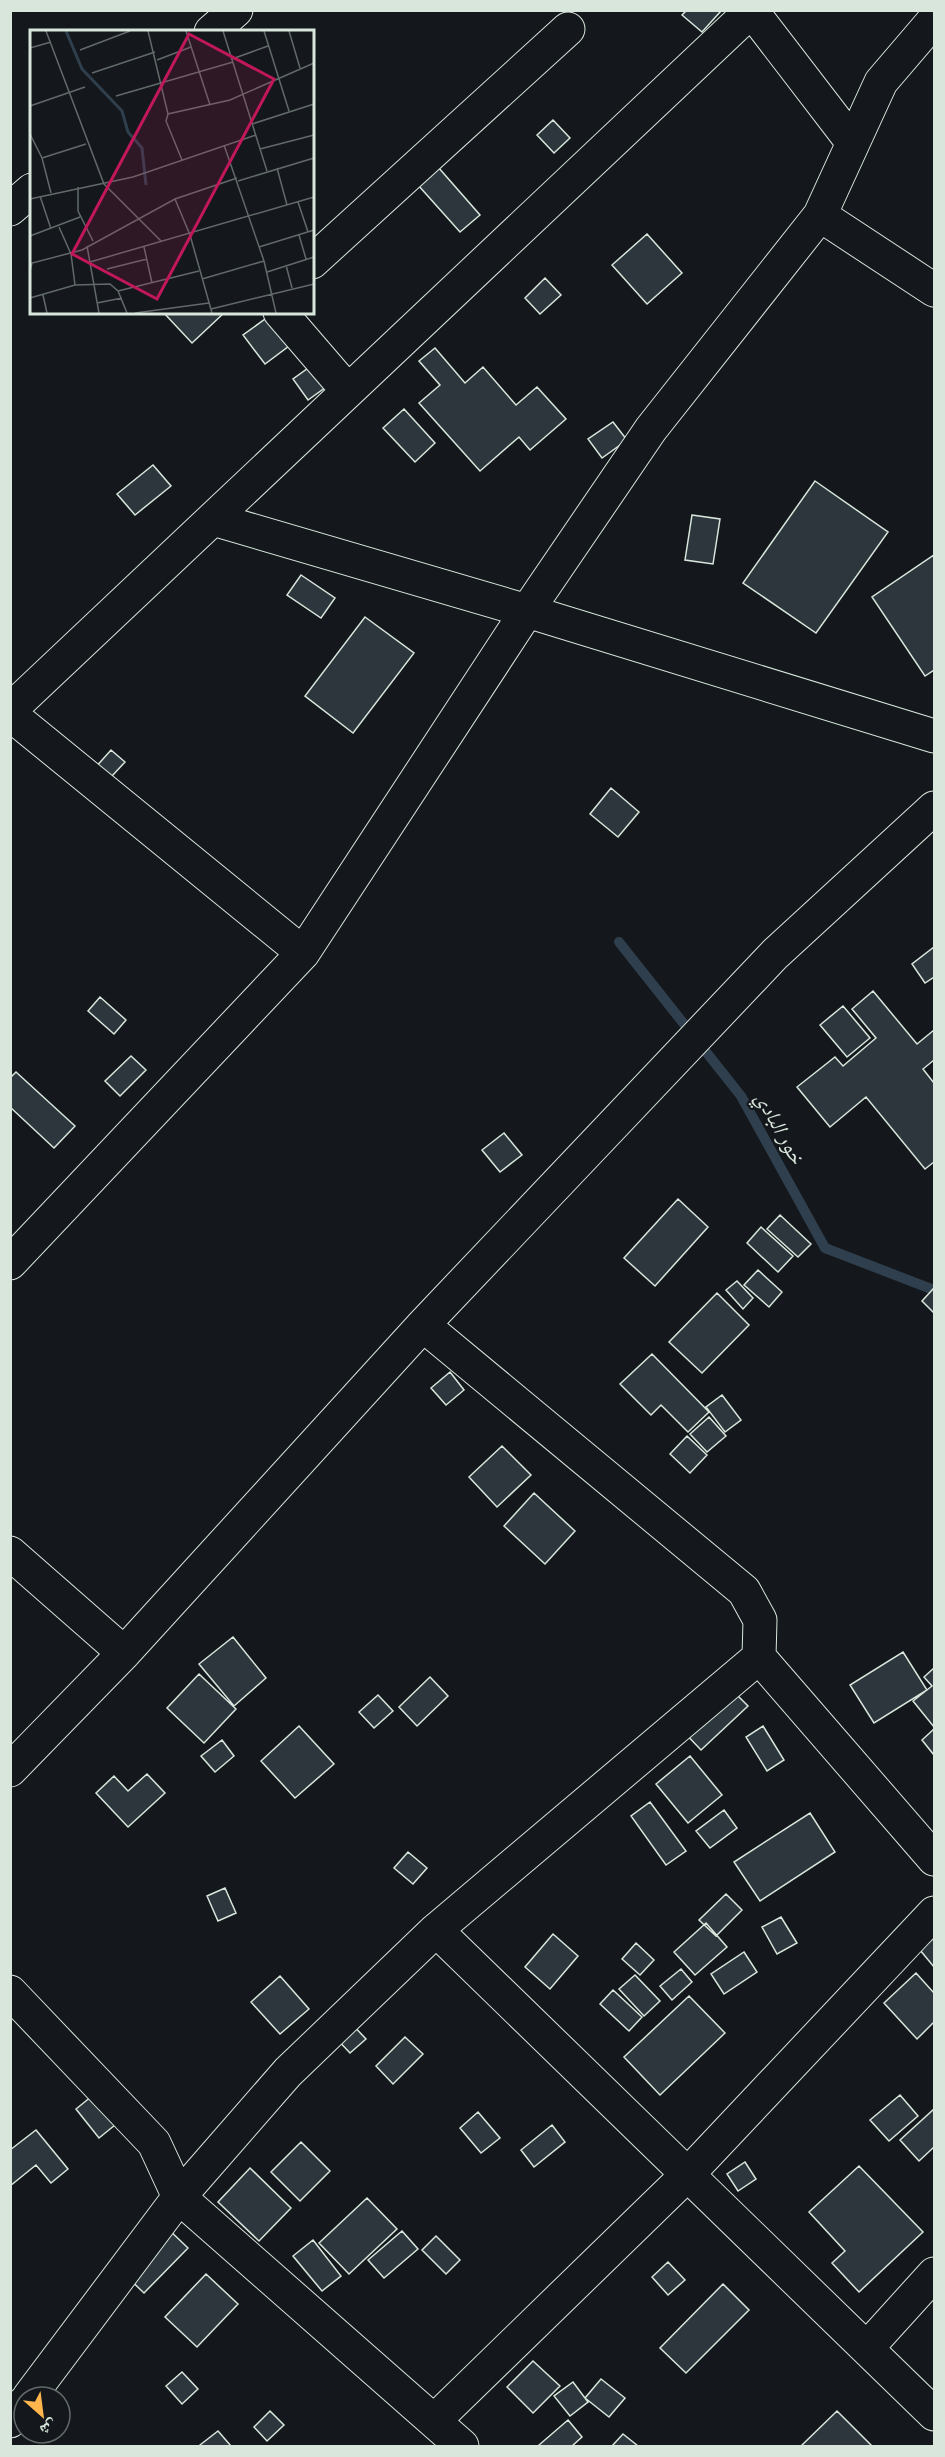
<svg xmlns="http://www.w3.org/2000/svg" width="945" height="2457" viewBox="0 0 945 2457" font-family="Karla,'Noto Naskh Arabic',sans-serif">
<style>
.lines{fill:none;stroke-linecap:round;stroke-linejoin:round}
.stream{stroke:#2f3f4d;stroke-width:10}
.building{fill:#2c363c;stroke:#d8e6dc;stroke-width:1.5}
.minor-casing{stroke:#d8e6dc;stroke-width:35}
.minor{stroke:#14181c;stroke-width:33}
.labels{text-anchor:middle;stroke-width:4.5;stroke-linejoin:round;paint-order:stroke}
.water-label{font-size:21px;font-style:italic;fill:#d8e6dc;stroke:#14181c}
.inset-river{fill:none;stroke:#2f3f4d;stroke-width:3}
.inset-road{fill:none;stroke:#626a69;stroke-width:1.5}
.view{fill:#c2185b;fill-opacity:0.15;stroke:#c2185b;stroke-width:3}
.inset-edge{fill:none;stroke:#d8e6dc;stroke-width:3}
</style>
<rect width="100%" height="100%" fill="#14181c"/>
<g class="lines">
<path class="stream" d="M 619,942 L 741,1096 L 825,1248 L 934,1290"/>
</g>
<path class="building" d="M 687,10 L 720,10 L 721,11 L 702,32 L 682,15 Z
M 553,120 L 570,138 L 554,153 L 537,135 Z
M 438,167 L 480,215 L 460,232 L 418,185 Z
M 647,234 L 682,273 L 647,304 L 612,265 Z
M 545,278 L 561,295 L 540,314 L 525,298 Z
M 163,312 L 225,312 L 192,343 Z
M 272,314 L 293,343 L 265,364 L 243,335 Z
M 435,348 L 465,383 L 483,367 L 516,405 L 537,387 L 566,419 L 530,450 L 519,437 L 480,471 L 419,403 L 440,385 L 419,361 Z
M 311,366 L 326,387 L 308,400 L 293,379 Z
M 404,409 L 435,443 L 415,462 L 383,428 Z
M 613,422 L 627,440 L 602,458 L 588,439 Z
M 153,465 L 171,486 L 135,515 L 117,494 Z
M 815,481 L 888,532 L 816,633 L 743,583 Z
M 692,515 L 720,519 L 713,564 L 685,560 Z
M 934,555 L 934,670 L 925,676 L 872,597 Z
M 301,575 L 335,598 L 321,618 L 287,595 Z
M 365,617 L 414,653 L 353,733 L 305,696 Z
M 111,750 L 125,762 L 99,790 L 86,778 Z
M 611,788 L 639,812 L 618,837 L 590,814 Z
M 934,947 L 934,977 L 925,983 L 912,964 Z
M 873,991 L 917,1044 L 934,1030 L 934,1060 L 923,1069 L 934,1083 L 934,1162 L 925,1169 L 866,1097 L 830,1127 L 797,1087 L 835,1057 L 843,1066 L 876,1038 L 852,1009 Z
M 100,997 L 126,1020 L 114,1034 L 88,1011 Z
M 843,1006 L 870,1038 L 847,1057 L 820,1025 Z
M 131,1056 L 146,1070 L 120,1096 L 105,1081 Z
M 16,1072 L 75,1126 L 54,1148 L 10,1107 L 10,1078 Z
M 504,1133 L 522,1155 L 500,1172 L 482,1150 Z
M 678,1199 L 708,1227 L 655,1286 L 624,1258 Z
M 780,1215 L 811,1244 L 798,1257 L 767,1229 Z
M 761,1227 L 793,1256 L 778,1272 L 747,1243 Z
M 758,1270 L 782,1292 L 769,1307 L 744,1285 Z
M 737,1281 L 753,1298 L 743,1309 L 726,1290 Z
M 934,1288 L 934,1313 L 922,1301 Z
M 717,1293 L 749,1325 L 702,1373 L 669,1342 Z
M 652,1354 L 709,1412 L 688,1432 L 661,1405 L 651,1415 L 620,1384 Z
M 450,1372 L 464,1390 L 446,1405 L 431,1388 Z
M 722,1395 L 741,1420 L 725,1432 L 706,1407 Z
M 709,1417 L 726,1436 L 707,1452 L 690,1434 Z
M 687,1436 L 707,1455 L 690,1473 L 670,1454 Z
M 502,1446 L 531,1475 L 497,1507 L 469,1477 Z
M 534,1493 L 575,1531 L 545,1564 L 504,1526 Z
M 233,1637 L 266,1678 L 234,1706 L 199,1664 Z
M 903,1652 L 927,1690 L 874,1723 L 850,1685 Z
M 934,1668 L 934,1727 L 913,1701 L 932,1686 L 924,1677 Z
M 199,1674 L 236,1709 L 204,1743 L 167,1708 Z
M 430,1677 L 448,1696 L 417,1726 L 399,1707 Z
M 729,1687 L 748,1706 L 701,1750 L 682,1730 Z
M 378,1695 L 393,1711 L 374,1728 L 359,1712 Z
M 299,1726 L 334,1764 L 295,1798 L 261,1761 Z
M 763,1726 L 784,1760 L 767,1771 L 746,1737 Z
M 934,1729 L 934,1755 L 922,1740 Z
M 222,1740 L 234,1756 L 215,1772 L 201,1756 Z
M 690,1756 L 722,1795 L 688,1823 L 656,1784 Z
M 147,1774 L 165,1793 L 128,1827 L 96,1793 L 114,1776 L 128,1791 Z
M 650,1802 L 686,1851 L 666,1865 L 631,1816 Z
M 724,1810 L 737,1828 L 710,1848 L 696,1831 Z
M 810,1813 L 835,1852 L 760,1901 L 734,1862 Z
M 408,1852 L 427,1868 L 413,1884 L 394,1868 Z
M 225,1888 L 236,1913 L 218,1921 L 207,1896 Z
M 726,1894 L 742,1910 L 716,1936 L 699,1920 Z
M 781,1917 L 797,1943 L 777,1954 L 762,1927 Z
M 706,1923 L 727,1947 L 695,1975 L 674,1952 Z
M 553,1934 L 578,1956 L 550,1989 L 525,1967 Z
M 934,1938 L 934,1967 L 920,1950 Z
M 636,1943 L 654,1960 L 640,1975 L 622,1959 Z
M 744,1952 L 757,1972 L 724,1994 L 711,1974 Z
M 681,1969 L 692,1982 L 672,2000 L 660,1986 Z
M 916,1973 L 934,1993 L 934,2022 L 917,2039 L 884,2003 Z
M 635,1975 L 660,2001 L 644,2016 L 619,1989 Z
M 280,1976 L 309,2009 L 280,2034 L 251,2002 Z
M 613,1990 L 642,2017 L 629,2031 L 600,2004 Z
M 689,1996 L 725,2033 L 660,2095 L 624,2057 Z
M 349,2021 L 366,2039 L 350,2053 L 333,2035 Z
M 405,2037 L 423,2054 L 393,2084 L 376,2066 Z
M 900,2095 L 918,2116 L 889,2141 L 870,2120 Z
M 92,2096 L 115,2125 L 99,2138 L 76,2109 Z
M 934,2109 L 934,2147 L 919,2161 L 900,2140 Z
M 478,2112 L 500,2138 L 481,2153 L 460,2128 Z
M 552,2125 L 565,2142 L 534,2167 L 521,2150 Z
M 36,2130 L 68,2169 L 51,2183 L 36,2165 L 10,2186 L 10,2150 Z
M 301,2142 L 330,2171 L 300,2201 L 271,2172 Z
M 745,2162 L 756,2179 L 738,2191 L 727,2174 Z
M 859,2166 L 923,2232 L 859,2292 L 832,2263 L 845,2251 L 809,2212 Z
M 250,2168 L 291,2208 L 259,2241 L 218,2202 Z
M 367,2198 L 397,2229 L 349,2274 L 319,2243 Z
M 166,2227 L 188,2248 L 144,2293 L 122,2272 Z
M 402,2231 L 418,2249 L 384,2278 L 368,2260 Z
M 436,2236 L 460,2260 L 446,2274 L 422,2250 Z
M 313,2240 L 341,2276 L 322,2291 L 293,2256 Z
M 668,2262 L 685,2280 L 668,2295 L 652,2277 Z
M 206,2274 L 238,2304 L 197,2347 L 165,2317 Z
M 723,2284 L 749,2310 L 686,2373 L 660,2348 Z
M 533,2361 L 560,2386 L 533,2413 L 507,2387 Z
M 182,2372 L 198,2389 L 182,2404 L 166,2386 Z
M 601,2379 L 625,2398 L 609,2417 L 585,2398 Z
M 573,2382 L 588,2402 L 570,2416 L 554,2396 Z
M 270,2411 L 284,2425 L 267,2441 L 254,2427 Z
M 837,2411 L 872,2446 L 801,2446 Z
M 568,2420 L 582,2437 L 572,2446 L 541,2446 L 539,2445 Z
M 218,2431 L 231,2446 L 201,2446 L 200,2445 Z
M 623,2434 L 638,2446 L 612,2446 Z"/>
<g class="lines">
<g class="minor-casing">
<path id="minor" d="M 751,10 L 853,143
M 211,32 L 236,10
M 10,209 L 32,190
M 820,215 L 934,290
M 312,262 L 568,29
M 280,312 L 348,391
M 213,519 L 527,611 L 934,736
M 10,710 L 751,11
M 10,714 L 303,953
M 10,1263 L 303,953 L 527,611 L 651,429 L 820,215 L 881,82 L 934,20
M 10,1553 L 124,1653
M 759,1657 L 934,1859
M 10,1770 L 124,1653 L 423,1325 L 775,954 L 934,808
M 436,1930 L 934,2414
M 10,1992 L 154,2143 L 179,2197 L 462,2446
M 867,2348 L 934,2274
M 29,2397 L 179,2197 L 288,2072 L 436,1930 L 759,1657 L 760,1620 L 744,1591 L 423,1325
M 10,2421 L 24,2403
M 434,2421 L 688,2174 L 934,1913"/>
</g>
<use href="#minor" class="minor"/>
</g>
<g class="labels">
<g class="water-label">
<text transform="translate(780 1128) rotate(61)" y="7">خور البادي</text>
</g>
</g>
<g transform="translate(30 30)">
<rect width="284" height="284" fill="#14181c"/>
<path class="inset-river" d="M 36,1 L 52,39 L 92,81 L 98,102 L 112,118 L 116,155"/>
<path class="inset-road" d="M 16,1 L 74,154 L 132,212M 118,1 L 138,84M 156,1 L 180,75M 193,1 L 237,141M 234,1 L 259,81M 259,1 L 270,38M 0,18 L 21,12M 50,20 L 100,1M 202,29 L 238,16M 127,30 L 161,17M 62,43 L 125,22M 86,66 L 203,32M 0,76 L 55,57M 222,94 L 284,74M 0,104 L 12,128 L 21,163M 194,115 L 234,231 L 246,283M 230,119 L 284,105M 12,128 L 56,114M 152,130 L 136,91 L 138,84 L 200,70 L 284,33M 247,138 L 257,175M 208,151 L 284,128M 48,157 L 48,181 L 63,211M 10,166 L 21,199M 0,169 L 103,147 L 226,105M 145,169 L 160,205 L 182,283M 268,172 L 278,202M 29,197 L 41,224 L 45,255M 269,205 L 276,229M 0,206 L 50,187M 57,216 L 69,283M 114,217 L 122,253M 229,217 L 284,200M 60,232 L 284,167M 256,235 L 262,258M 77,239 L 117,229M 0,241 L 2,233 L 52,220 L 145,169 L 207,148M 237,242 L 284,227M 172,249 L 234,231M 88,261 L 169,241M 13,265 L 17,283M 0,268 L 45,255 L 80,254 L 88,261 L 97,283M 67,273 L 92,268M 181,279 L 284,254M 105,283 L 179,273"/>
<path class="view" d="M 159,4 L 244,49 L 127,269 L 42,224 Z"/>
<rect width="284" height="284" class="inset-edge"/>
</g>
<rect width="945" height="2457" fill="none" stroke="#d8e6dc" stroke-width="24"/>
<g transform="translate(42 2415) rotate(152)"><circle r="28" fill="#14181c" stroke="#626a69" stroke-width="1.5"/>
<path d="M0-4.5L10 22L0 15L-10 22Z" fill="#ffb74d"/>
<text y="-9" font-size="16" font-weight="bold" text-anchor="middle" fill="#d8e6dc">ش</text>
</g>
</svg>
